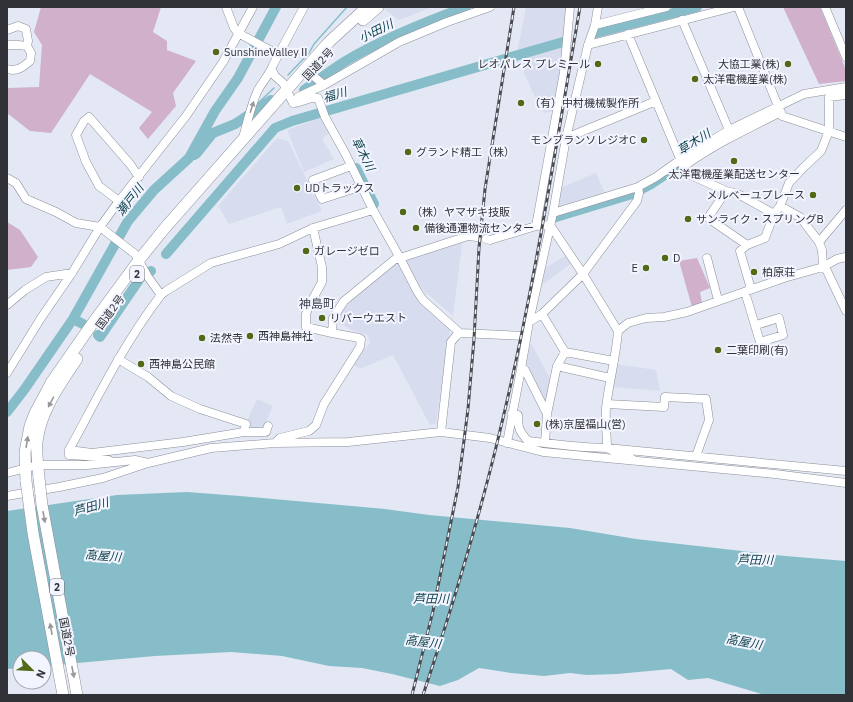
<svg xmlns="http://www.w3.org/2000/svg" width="853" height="702" viewBox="0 0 853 702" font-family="'IBM Plex Sans','Noto Sans JP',sans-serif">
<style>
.built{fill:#d7ddef}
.green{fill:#d0b0cb}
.water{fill:#86bdc9}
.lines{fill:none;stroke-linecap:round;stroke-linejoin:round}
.stream{stroke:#86bdc9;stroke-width:1.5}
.river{stroke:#86bdc9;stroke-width:10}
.minor-casing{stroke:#8b8f99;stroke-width:9}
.highway-casing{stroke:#8b8f99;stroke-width:12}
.minor{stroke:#fff;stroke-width:8}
.highway{stroke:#fff;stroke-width:11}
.rail-casing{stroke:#4a4c52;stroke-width:3}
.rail{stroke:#f2f5ff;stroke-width:1.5;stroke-dasharray:4.5;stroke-linecap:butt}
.highway-bridge-casing{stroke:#8b8f99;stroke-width:12;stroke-linecap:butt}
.highway-bridge{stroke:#fff;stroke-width:11}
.oneway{fill:#98989b}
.poi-dot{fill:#536917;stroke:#f2f5ff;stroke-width:1.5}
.labels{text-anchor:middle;stroke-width:4;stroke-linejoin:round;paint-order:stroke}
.shield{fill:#f2f5ff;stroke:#6b6c73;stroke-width:1}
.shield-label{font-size:10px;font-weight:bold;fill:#313237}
.poi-label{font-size:11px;fill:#313237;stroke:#f2f5ff;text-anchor:start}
.street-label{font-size:11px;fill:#313237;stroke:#f2f5ff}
.water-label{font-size:12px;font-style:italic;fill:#10424b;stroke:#f2f5ff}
.neighbourhood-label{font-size:12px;fill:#41444e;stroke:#f2f5ff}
</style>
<rect width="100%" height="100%" fill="#e4e8f4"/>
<path class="built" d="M 387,7 L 432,7 L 399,20 L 384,9 Z
M 526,7 L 566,7 L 562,60 L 555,111 L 544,113 L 532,91 L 520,63 L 515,63 Z
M 323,117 L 331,131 L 322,139 L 334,159 L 304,172 L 287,130 Z
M 277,138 L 288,141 L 322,211 L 287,224 L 281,207 L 229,224 L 218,206 Z
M 596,173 L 606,195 L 560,210 L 556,207 L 560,188 Z
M 463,236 L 453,316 L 424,291 L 417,283 L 404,256 Z
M 567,255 L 572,263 L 542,285 L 545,268 Z
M 397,261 L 411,288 L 451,325 L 436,423 L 430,425 L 393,355 L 360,369 L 352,364 L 370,343 L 368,335 L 354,331 L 337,322 L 337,318 L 340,311 Z
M 531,343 L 553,384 L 547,409 L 525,367 Z
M 617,364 L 656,370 L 660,391 L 613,387 Z
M 257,399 L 273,406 L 263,429 L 252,430 L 248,428 L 246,423 Z"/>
<path class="green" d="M 41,7 L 161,7 L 153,32 L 167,41 L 167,50 L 196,61 L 173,93 L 176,106 L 148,139 L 139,128 L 152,112 L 90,74 L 51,133 L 30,131 L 7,113 L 7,88 L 39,87 L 42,45 L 34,32 Z
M 783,7 L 820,7 L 846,70 L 846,81 L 819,84 Z
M 7,222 L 20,230 L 38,257 L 31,267 L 7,270 Z
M 697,258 L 710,288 L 700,292 L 702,303 L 692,307 L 679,261 Z"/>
<path class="water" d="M 187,492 L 240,496 L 385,509 L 429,515 L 570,528 L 636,539 L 785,556 L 846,561 L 846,695 L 765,695 L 708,678 L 688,680 L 671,669 L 617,674 L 587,675 L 570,673 L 544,676 L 511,673 L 479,668 L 458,680 L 440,686 L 392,674 L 362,668 L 329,666 L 282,656 L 231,652 L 155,656 L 44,666 L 44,658 L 20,658 L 20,668 L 7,669 L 7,511 L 117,495 Z"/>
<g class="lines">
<path class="stream" d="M 288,75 L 309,53 L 314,44 L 347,7
M 255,106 L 274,88
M 239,122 L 245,115"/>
<path class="river" d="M 596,33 L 697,7
M 304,90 C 317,81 330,71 344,62 C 382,39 425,22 466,7
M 194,155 L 197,153 L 213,133 L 235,124 L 271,100
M 356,168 L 374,204
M 556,217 L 632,194 L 651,184 L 690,158
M 166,254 L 275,128 L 292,121 L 563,42
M 73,319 L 83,324
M 98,335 L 100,337 L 141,277 L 151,271
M 7,412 L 24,390 L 73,319 L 128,221 L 154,190 L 189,158 L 215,111 L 238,78 L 276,7"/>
<g class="minor-casing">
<path id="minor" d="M 226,7 L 234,28 L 238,33 L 279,55
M 570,7 L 564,72 L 536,226 L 550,225 L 583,274 L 618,331
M 738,7 L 782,116 L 846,137
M 825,7 L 846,57
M 682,20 L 729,130
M 595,25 L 666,7
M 7,30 L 18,26 L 26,29 L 28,41 L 27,46
M 628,34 L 686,173 L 726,191 L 738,194 L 774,214
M 7,45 L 18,45 L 27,46 L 31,53 L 30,61 C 23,67 17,72 7,69
M 588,45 L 734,7
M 305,69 L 324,85 L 399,42 L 447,22 L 490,7
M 272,70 L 275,76 L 283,83 L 293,103
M 293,103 C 302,103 310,96 318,98 L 325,117 L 345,153 L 373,210 L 400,258 L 468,236 L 477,237
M 294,103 L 298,97 L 324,85
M 243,138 C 247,122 251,106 257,92 C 262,82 270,74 273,65 L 304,7
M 566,138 L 656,101
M 351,166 L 313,180 L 322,199 L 362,186
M 683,167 C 713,145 747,129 781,112
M 7,178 L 16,183 L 26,199 L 56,212 L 76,223 L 100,227 L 135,254 L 148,277 L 161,295 C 124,343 98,397 69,450 L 92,453 L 183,442 L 244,432 L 266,432 L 268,426
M 726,191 L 708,218 L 747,245
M 119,201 L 99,186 L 86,162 L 76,135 L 84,121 L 89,117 L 130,164 L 139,177
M 780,206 L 800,217 L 819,242 L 822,250 L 823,267 L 827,271 L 846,311
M 553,213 L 638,187 L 656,177 L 680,160 L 729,130 L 804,94 L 846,87
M 313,228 L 322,267 L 322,282 L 310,304 L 306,314 L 306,327 L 332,333
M 486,239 L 490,240 L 536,226
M 819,242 L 846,210
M 400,258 L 417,291 L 423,300 L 460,333
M 707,258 L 718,300
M 751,289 L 740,251 L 747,245 L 765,238 L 774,214 L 780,206 L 789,183 L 803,168 L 821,151 L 829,131 L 829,97 L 846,95
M 745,292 L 760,342 L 783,335 L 779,318 L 756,325
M 161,295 L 166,291 L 211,263 L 279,244 L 313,228 L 373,210
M 7,305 L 25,290 L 46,277 L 72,273
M 542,314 L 565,352 L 614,361
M 529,322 L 542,314 L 583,274 L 637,201 L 639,193 L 638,187
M 118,359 L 148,377 L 171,396 L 200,409 L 246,424 L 244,432
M 557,366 L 610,378
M 521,369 L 525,370 L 547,414
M 7,373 L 41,318 L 72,273 L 100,227 L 119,201 L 186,116 L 223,62 L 253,7
M 607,404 L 664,407 L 665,397 L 706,399 L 709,420 L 696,456
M 512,413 L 518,415 C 518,428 519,431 528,441 C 554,444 580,448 607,448 L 846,471
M 441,432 L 451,342 L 456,336 L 460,333 L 526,336
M 275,443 L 280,438 L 309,431 L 316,425 L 324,404 L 360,347 L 361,339 L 359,338 L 332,333 L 333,318 L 344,301 L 399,256
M 507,443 L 521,369 L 529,322 L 553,213 L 566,138 L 588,45 L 595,25 L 598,7
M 545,443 L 547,414 L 557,366 L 565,352
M 69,450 L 69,455 L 101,457 L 113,462
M 632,459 L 607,448 C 607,435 605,421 606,408 C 609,382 616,357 618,331 L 628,323 L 646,318 L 664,317 L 687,312 L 784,278 L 823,267 L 837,259 L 846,257
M 7,473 L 38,465 L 87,465 L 135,460 L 148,463
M 7,496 L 59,487 L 103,478 L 148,463 L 211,448 L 275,443 L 348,442 L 441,432 L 490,438 L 543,452 L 775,474 L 846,483"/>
</g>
<g class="highway-casing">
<path id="highway" d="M 363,20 L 378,7
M 39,478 C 38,466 36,454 37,442 C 40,412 60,384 77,359
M 26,481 L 25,452 L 30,426 L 35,413 L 51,383 L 92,324 L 139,260 L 164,229 L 305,69 L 329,42 L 367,7"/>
</g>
<use href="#minor" class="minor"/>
<use href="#highway" class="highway"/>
<g class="rail-casing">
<path id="rail" d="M 412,695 L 433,611 L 458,487 L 468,409 L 474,339 L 479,248 L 485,189 L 514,7
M 423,695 C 451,611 477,526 498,439 C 533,297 555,151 580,7"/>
</g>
<use href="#rail" class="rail"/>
<g class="highway-bridge-casing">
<path id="highway-bridge" d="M 39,478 L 42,505 L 77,695
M 26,481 L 33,533 L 63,695"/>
</g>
<use href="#highway-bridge" class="highway-bridge"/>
</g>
<defs><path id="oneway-solid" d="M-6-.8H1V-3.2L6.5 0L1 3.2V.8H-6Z"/></defs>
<g class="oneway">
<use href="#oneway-solid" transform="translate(252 107) rotate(-72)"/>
<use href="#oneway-solid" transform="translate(51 402) rotate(118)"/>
<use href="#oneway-solid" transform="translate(27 442) rotate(-81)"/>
<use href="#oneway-solid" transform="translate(44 517) rotate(80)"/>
<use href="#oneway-solid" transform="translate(51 629) rotate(-101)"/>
<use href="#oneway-solid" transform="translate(73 672) rotate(79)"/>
</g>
<g class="poi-dot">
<circle cx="216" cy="52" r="4"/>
<circle cx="598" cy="64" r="4"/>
<circle cx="788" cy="64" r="4"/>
<circle cx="695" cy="79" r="4"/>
<circle cx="521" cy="103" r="4"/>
<circle cx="644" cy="140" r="4"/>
<circle cx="408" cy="152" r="4"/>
<circle cx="734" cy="161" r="4"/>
<circle cx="297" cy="188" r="4"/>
<circle cx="813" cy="195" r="4"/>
<circle cx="403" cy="212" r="4"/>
<circle cx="688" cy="219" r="4"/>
<circle cx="416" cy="228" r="4"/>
<circle cx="306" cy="251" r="4"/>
<circle cx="665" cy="258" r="4"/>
<circle cx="646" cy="268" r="4"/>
<circle cx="754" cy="272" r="4"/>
<circle cx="322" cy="318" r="4"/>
<circle cx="250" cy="336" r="4"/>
<circle cx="202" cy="338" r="4"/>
<circle cx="718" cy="350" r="4"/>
<circle cx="141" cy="364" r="4"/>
<circle cx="537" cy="424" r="4"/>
</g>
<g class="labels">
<g class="shield">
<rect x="130" y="266" width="14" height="16" rx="3"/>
<rect x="50" y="579" width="14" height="16" rx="3"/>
</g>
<g class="shield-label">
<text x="137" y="278">2</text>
<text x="57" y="591">2</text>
</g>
<g class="poi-label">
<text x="224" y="56">SunshineValleyⅡ</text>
<text x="590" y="68" text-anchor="end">レオパレス プレミール</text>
<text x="780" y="68" text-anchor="end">大協工業(株)</text>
<text x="703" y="83">太洋電機産業(株)</text>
<text x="529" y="107">（有）中村機械製作所</text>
<text x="636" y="144" text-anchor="end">モンブランソレジオC</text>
<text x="416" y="156">グランド精工（株）</text>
<text x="734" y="178" text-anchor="middle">太洋電機産業配送センター</text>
<text x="305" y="192">UDトラックス</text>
<text x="805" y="199" text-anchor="end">メルベーユプレース</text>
<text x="411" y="216">（株）ヤマザキ技販</text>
<text x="696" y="223">サンライク・スプリングB</text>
<text x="424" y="232">備後通運物流センター</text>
<text x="314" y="255">ガレージゼロ</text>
<text x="673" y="262">D</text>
<text x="638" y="272" text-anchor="end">E</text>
<text x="762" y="276">柏原荘</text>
<text x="330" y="322">リバーウエスト</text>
<text x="258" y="340">西神島神社</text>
<text x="210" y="342">法然寺</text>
<text x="726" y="354">二葉印刷(有)</text>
<text x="149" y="368">西神島公民館</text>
<text x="545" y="428">(株)京屋福山(営)</text>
</g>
<g class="street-label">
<text transform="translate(318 64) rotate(-47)" y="4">国道2号</text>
<text transform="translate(110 312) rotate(-54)" y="4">国道2号</text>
<text transform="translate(67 637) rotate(79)" y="4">国道2号</text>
</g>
<g class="water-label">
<text transform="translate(376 31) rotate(-26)" y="4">小田川</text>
<text transform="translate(335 95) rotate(-16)" y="4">福川</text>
<text transform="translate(694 142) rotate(-32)" y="4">草木川</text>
<text transform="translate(363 154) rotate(63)" y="4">草木川</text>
<text transform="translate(130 200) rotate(-52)" y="4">瀬戸川</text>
<text transform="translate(91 507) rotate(-16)" y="4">芦田川</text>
<text transform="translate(103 556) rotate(5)" y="4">高屋川</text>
<text transform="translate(755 560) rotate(1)" y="4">芦田川</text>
<text x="431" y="603">芦田川</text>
<text transform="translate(423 642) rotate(7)" y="4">高屋川</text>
<text transform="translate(744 642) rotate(11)" y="4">高屋川</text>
</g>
<g class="neighbourhood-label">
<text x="317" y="308">神島町</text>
</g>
</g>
<rect width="853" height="702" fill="none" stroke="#313237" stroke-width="16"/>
<g transform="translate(32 670) rotate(114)"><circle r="19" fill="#f2f5ff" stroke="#a5a7af"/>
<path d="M0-3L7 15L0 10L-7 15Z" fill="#536917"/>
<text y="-6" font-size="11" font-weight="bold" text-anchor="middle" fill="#313237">N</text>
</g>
</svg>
